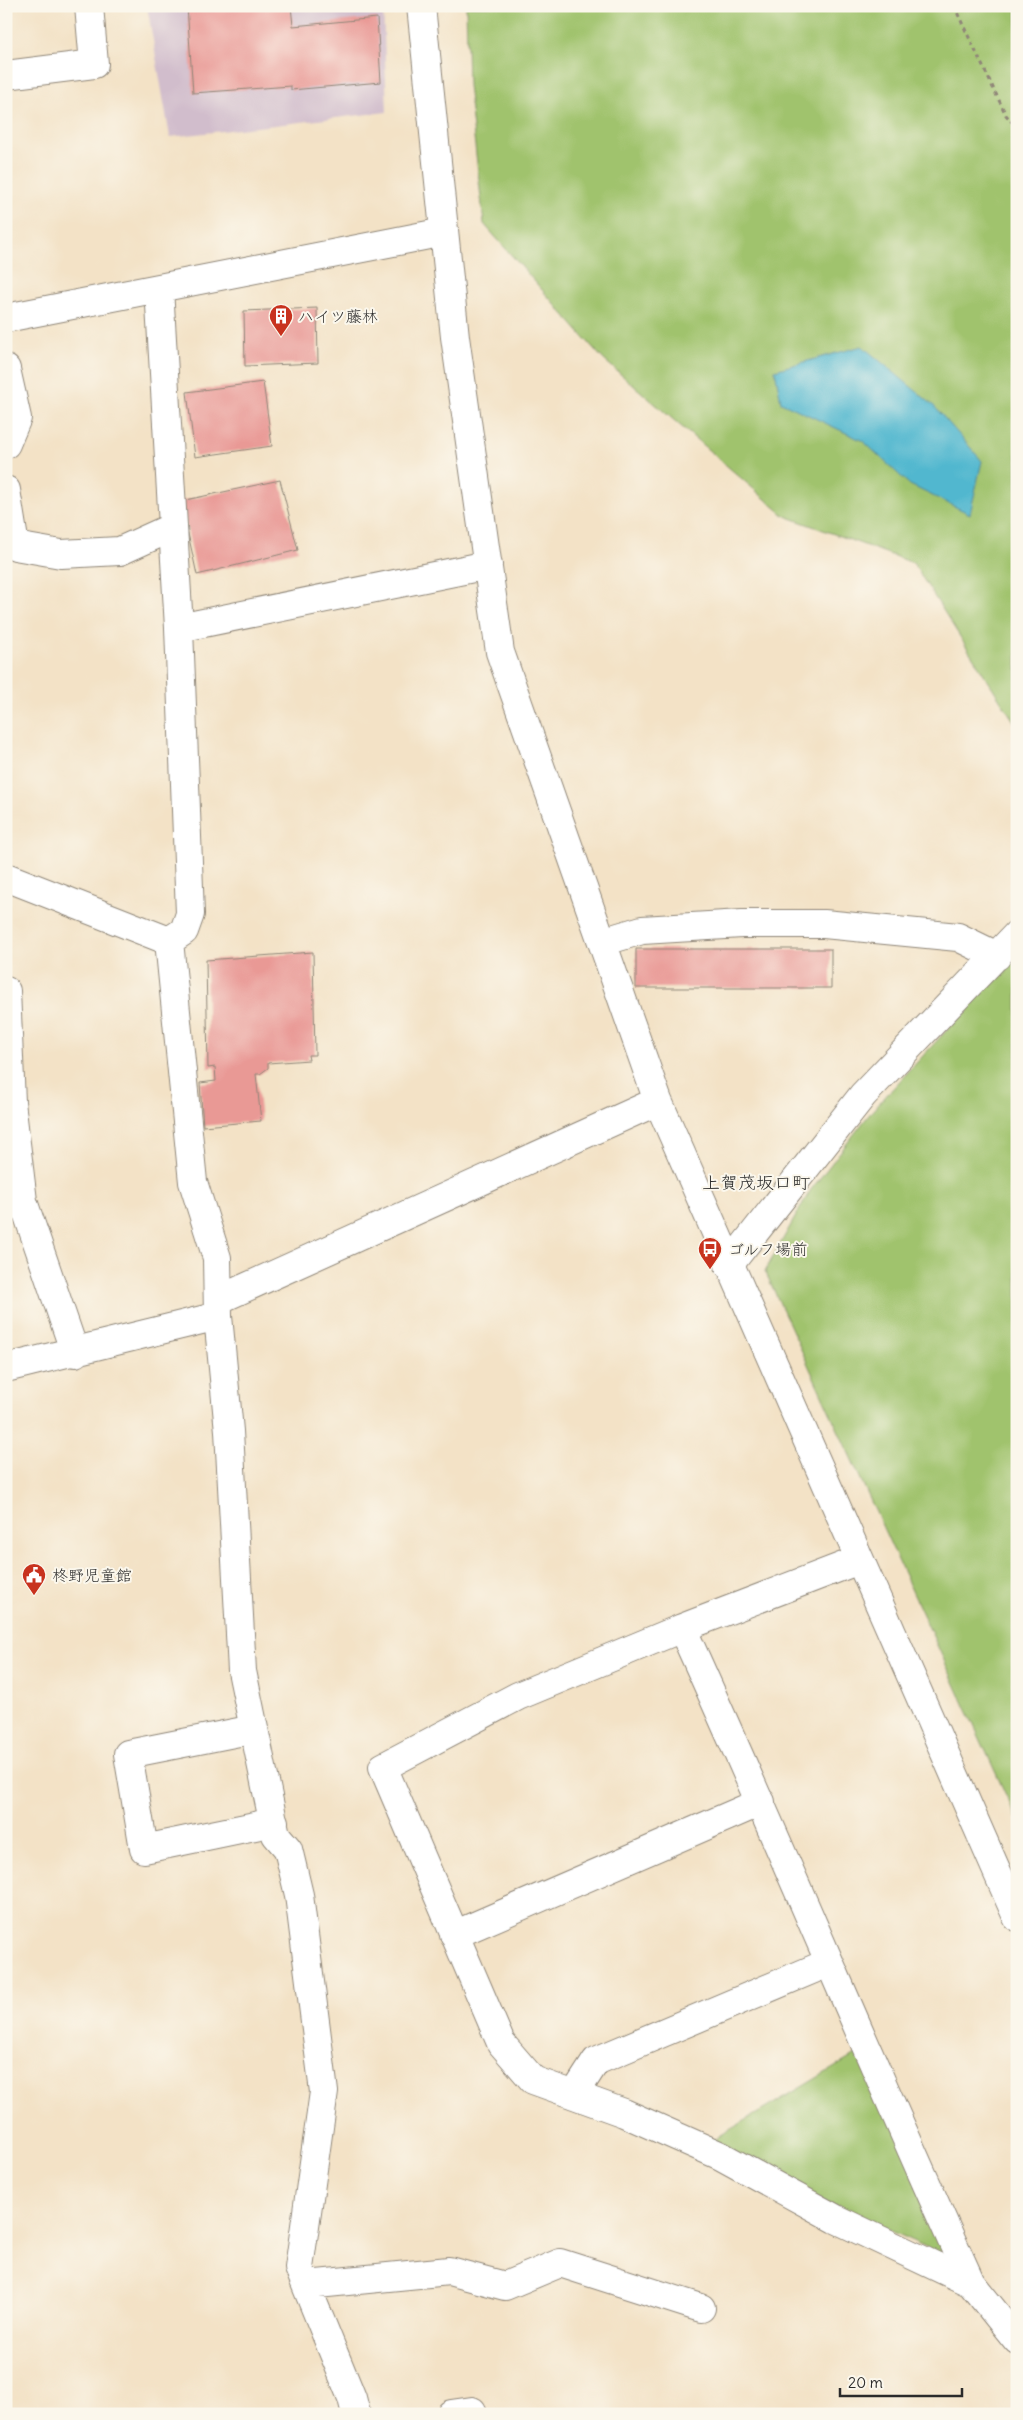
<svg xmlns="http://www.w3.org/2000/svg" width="1023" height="2420" viewBox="0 0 1023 2420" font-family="Delius,'Klee One',sans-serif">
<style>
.industrial{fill:#d1bdcc}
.green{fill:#a0c36d;stroke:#66774c}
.water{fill:#51b7cf;stroke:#3e717d}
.building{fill:#e99995}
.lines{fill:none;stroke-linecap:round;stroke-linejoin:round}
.minor-casing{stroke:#8f8678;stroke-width:30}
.path{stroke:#8f8678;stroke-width:3;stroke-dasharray:4 4;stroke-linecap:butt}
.minor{stroke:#fff;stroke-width:28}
.labels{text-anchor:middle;stroke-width:4;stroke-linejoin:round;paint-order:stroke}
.poi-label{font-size:16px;fill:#2b2b2b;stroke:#fbf7ec;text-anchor:start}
.neighbourhood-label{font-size:18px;fill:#2b2b2b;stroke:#fbf7ec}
</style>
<rect width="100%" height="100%" fill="#fbf7ec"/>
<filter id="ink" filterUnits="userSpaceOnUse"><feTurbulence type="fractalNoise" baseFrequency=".02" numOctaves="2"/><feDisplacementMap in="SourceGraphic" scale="10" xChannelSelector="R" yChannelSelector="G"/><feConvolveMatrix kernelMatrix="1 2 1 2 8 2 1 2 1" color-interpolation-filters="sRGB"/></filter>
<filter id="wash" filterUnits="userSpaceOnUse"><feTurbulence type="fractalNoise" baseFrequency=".0096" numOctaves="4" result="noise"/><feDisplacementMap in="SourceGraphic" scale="20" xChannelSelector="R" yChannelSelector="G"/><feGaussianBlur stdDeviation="1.12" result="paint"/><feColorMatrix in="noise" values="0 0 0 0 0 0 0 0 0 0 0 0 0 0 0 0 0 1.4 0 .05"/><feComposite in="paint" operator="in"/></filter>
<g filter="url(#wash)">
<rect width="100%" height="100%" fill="#f3e2c6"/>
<path class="industrial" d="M 147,6 L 383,6 L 387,112 L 170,137 Z"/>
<path class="green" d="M 466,6 L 1017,6 L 1017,726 L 913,563 L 785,516 L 603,359 L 484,224 L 468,85 Z
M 1017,954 L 1017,1819 L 765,1271 L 810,1191 L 872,1111 Z
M 867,2048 L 962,2263 L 701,2147 Z"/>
<path class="water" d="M 862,346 L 934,406 L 982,461 L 970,514 L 910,485 L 863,441 L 781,402 L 775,370 Z"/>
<g id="blocks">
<path class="building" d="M 187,6 L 291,6 L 293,26 L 377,18 L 381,82 L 291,90 L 291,86 L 193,93 Z
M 317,308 L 318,363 L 245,366 L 244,311 Z
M 263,382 L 272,446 L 195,457 L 187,392 Z
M 280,480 L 298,550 L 197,575 L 181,501 Z
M 636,949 L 831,949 L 831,988 L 636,988 Z
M 313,952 L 315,1055 L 308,1055 L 309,1060 L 268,1063 L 268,1068 L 260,1074 L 256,1074 L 261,1121 L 203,1126 L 200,1083 L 216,1081 L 215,1067 L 208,1068 L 206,960 Z"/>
</g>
</g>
<g filter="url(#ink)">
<use href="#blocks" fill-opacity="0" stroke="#8f8678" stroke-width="1"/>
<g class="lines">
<g class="minor-casing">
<path id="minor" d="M 421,6 L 455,337 L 500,652 L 658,1101 L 1017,1917
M 6,75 L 94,64 L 89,6
M 159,288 L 179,628 L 190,914 L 184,931 L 169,941
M 6,318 L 444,232
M 6,369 L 17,418 L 6,444
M 6,490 L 15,546 L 61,554 L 120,551 L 173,527
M 179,628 L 488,565
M 6,877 L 169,941
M 169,941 L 193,1182 L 217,1258 L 218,1316 L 229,1431 L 242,1671 L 276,1835 L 288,1849 L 299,1895 L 324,2092 L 299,2268 L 352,2398 L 356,2414
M 602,942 L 642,930 L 742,924 L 824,924 L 958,937 L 997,956
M 6,991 L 11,1102 L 23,1201 L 75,1353
M 729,1265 L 863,1095 L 1017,934
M 218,1300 L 658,1101
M 6,1368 L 218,1316
M 859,1560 L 682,1628 L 518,1696 L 383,1767 L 501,2043 L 533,2080 L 624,2113 L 721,2156 L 836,2219 L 971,2283 L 1017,2340
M 682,1628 C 781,1845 872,2066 971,2283
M 254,1729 L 128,1754 L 144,1849 L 274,1822
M 454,1935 L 761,1802
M 574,2095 L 596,2061 L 828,1963
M 307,2285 L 449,2271 L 505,2286 L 560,2263 L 701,2308
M 451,2414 L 472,2411"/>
</g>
<path class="path" d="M 954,6 L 1006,115 L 1017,128"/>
<use href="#minor" class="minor"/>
</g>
</g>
<defs>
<g id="building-pin" transform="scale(1.25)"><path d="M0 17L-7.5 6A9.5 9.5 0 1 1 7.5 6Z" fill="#c8321e" stroke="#fbf7ec"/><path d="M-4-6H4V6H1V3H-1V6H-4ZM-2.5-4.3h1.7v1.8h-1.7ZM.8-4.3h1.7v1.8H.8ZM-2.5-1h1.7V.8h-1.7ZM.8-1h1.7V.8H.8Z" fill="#fff"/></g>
<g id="bus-pin" transform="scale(1.25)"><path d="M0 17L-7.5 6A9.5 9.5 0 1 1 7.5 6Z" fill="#c8321e" stroke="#fbf7ec"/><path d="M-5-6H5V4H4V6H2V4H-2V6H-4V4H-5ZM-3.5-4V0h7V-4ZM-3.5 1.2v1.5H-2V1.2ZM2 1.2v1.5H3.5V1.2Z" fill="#fff"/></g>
<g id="civic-pin" transform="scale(1.25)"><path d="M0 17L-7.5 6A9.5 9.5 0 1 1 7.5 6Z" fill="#c8321e" stroke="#fbf7ec"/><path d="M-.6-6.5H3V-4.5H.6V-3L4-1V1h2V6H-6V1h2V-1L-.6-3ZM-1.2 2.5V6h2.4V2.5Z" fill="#fff"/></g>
</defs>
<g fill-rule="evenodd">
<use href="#building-pin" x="281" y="316"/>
<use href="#bus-pin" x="710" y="1249"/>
<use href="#civic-pin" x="34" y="1575"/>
</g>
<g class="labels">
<g class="poi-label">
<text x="298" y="322">ハイツ藤林</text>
<text x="728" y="1255">ゴルフ場前</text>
<text x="52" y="1581">柊野児童館</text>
</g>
<g class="neighbourhood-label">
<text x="756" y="1189">上賀茂坂口町</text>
</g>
</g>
<rect width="1023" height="2420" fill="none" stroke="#fbf7ec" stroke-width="25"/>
<path d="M840 2388v8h122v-8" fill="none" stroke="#2b2b2b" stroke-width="2.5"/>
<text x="848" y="2388" font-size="15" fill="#2b2b2b" stroke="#fbf7ec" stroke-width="4" paint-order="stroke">20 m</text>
</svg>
